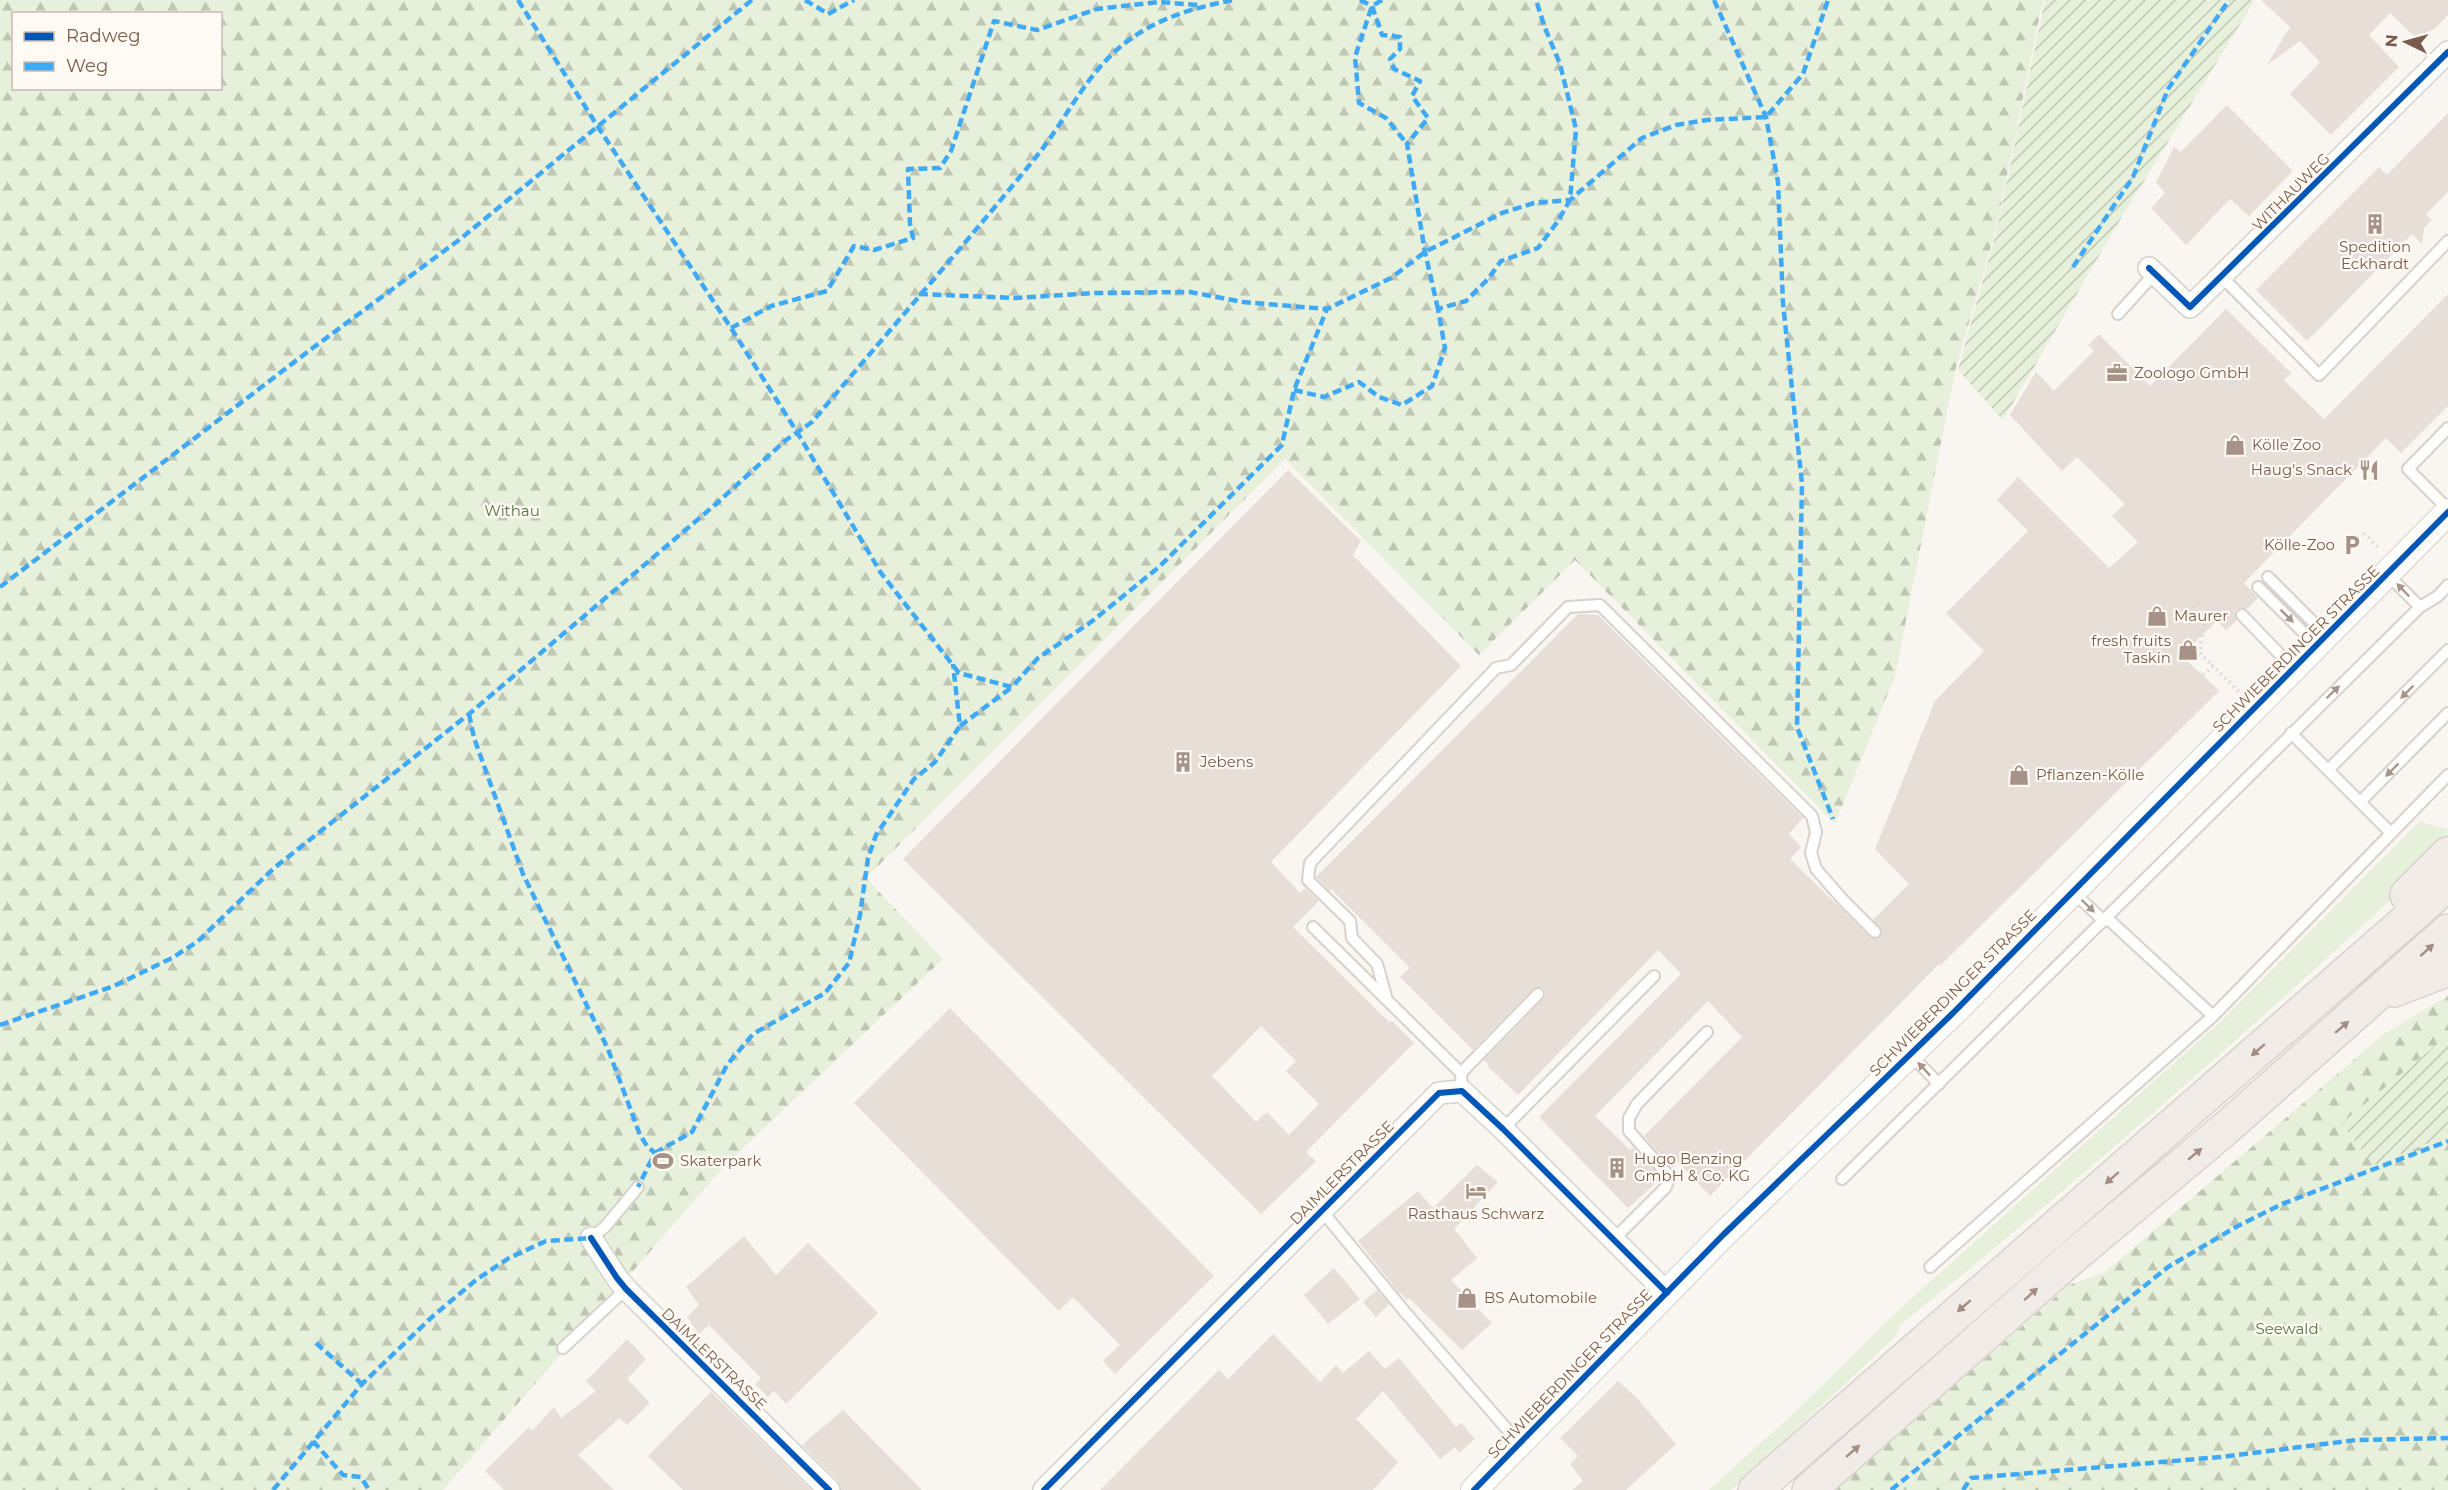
<svg xmlns="http://www.w3.org/2000/svg" width="2448" height="1490" viewBox="0 0 2448 1490" font-family="Montserrat,sans-serif">
<style>
.grass{fill:#e7f0db}
.forest{fill:url(#forest-firs);fill-rule:evenodd}
.garden{fill:url(#garden-furrows)}
.building{fill:#e6ded7;fill-rule:evenodd}
.lines{fill:none;stroke-linecap:round;stroke-linejoin:round}
.service-casing{stroke:#d7d1cb;stroke-width:14}
.minor-casing{stroke:#d7d1cb;stroke-width:24}
.tertiary-casing{stroke:#d7d1cb;stroke-width:28}
.trunk-casing{stroke:#dad1cc;stroke-width:36}
.path{stroke:#dcd5d0;stroke-width:4;stroke-dasharray:1.5 4.5;stroke-linecap:butt}
.service{stroke:#fefefd;stroke-width:10}
.minor{stroke:#fefefd;stroke-width:21}
.tertiary{stroke:#fefefd;stroke-width:26}
.trunk{stroke:#f2ece8;stroke-width:33}
.quiet{stroke:#3fa9f5;stroke-width:4.5;stroke-dasharray:9 4.5;stroke-linecap:butt}
.cycleway-casing{stroke:#fffaf3;stroke-width:10}
.cycleway{stroke:#0057b8;stroke-width:6}
.oneway{fill:#a8958b}
.oneway2{fill:#a48e83}
.labels{text-anchor:middle;stroke-width:4.5;stroke-linejoin:round;paint-order:stroke}
.street-label{font-size:15px;fill:#7a5c4d;stroke:#fffaf3}
.poi-label{font-size:15px;fill:#7a5c4d;stroke:#fffaf3;text-anchor:start}
.park-label{font-size:15px;fill:#537a41;stroke:#fffaf3}
</style>
<defs>
<pattern id="forest-firs" width="22" height="20" patternUnits="userSpaceOnUse" patternTransform="scale(1.5)"><rect width="22" height="20" fill="#e7f0db"/><path d="M5 1l3.5 6h-7zM16 11l3.5 6h-7z" fill="#c0c6b4"/></pattern>
<pattern id="garden-furrows" width="10" height="10" patternUnits="userSpaceOnUse" patternTransform="scale(1.5)"><rect width="10" height="10" fill="#e7f0db"/><path d="M-1 1l2-2M0 10L10 0M9 11l2-2" fill="none" stroke="#c0c6b4"/></pattern>
</defs>
<rect width="100%" height="100%" fill="#f9f5f0"/>
<path class="grass" d="M 2420,821 L 2448,830 L 2448,839 L 2441,854 C 2266,1015 2088,1175 1901,1324 L 1895,1337 L 1731,1490 L 1709,1490 L 1795,1412 L 1902,1307 L 2219,1023 Z"/>
<path class="forest" d="M 0,0 L 2043,0 L 1996,229 L 1955,371 L 1895,676 L 1835,824 L 1575,560 L 1479,655 L 1285,459 L 866,878 L 943,959 L 725,1165 L 443,1490 L 0,1490 ZM 14,14 L 220,14 L 220,88 L 14,88 Z
M 2448,996 L 2448,1035 L 2341,1124 L 2374,1165 L 2448,1135 L 2448,1490 L 1835,1490 L 2069,1285 L 2104,1273 L 2384,1034 Z"/>
<path class="garden" d="M 2045,0 L 2255,0 L 2120,220 L 2003,420 L 1958,370 L 1997,229 Z
M 2448,1035 L 2448,1135 L 2374,1165 L 2341,1124 Z"/>
<path class="building" d="M 2261,0 L 2448,0 L 2448,15 L 2421,43 L 2390,13 L 2369,35 L 2399,67 L 2331,135 L 2290,94 L 2320,62 L 2300,41 L 2267,65 L 2290,27 Z
M 2227,105 L 2293,171 L 2249,216 L 2230,199 L 2186,245 L 2151,208 L 2165,193 L 2156,182 L 2174,147 L 2181,152 Z
M 2448,113 L 2448,192 L 2426,214 L 2432,220 L 2424,228 L 2422,244 L 2412,234 L 2307,341 L 2256,290 L 2379,167 L 2387,175 Z
M 2448,294 L 2448,406 L 2401,453 L 2386,438 L 2244,583 L 2258,598 L 2247,609 L 2241,608 L 2236,610 L 2235,616 L 2237,620 L 2226,630 L 2217,621 L 2181,655 L 2219,691 L 1941,965 L 1939,964 L 1710,1196 L 1678,1162 L 1672,1168 L 1644,1136 L 1742,1037 L 1708,1001 L 1595,1116 L 1630,1150 L 1633,1147 L 1661,1178 L 1628,1208 L 1539,1117 L 1681,974 L 1658,950 L 1518,1095 L 1487,1066 L 1488,1064 L 1484,1060 L 1543,999 L 1545,995 L 1544,989 L 1539,987 L 1533,989 L 1473,1050 L 1400,977 L 1410,968 L 1331,889 L 1330,891 L 1316,877 L 1578,614 L 1598,615 L 1803,818 L 1789,834 L 1801,847 L 1790,859 L 1870,937 L 1877,939 L 1882,931 L 1873,920 L 1909,884 L 1875,849 L 1935,701 L 1984,651 L 1946,613 L 2028,531 L 1997,500 L 2018,477 L 2109,568 L 2138,542 L 2112,516 L 2125,504 L 2077,457 L 2062,471 L 2010,415 L 2036,372 L 2054,391 L 2094,351 L 2088,345 L 2099,334 L 2150,386 L 2226,309 L 2291,373 L 2284,380 L 2324,419 Z
M 1288,470 L 1361,541 L 1353,555 L 1461,666 L 1271,862 L 1300,893 L 1305,888 L 1319,901 L 1293,927 L 1390,1023 L 1392,1021 L 1414,1043 L 1306,1152 L 1316,1161 L 1261,1214 L 903,859 ZM 1261,1026 L 1296,1061 L 1286,1071 L 1319,1104 L 1289,1135 L 1267,1112 L 1256,1122 L 1212,1076 Z
M 950,1008 L 1214,1276 L 1115,1374 L 1103,1361 L 1120,1345 L 1073,1297 L 1059,1311 L 854,1103 Z
M 1477,1165 L 1498,1182 L 1454,1229 L 1477,1258 L 1451,1280 L 1492,1323 L 1462,1350 L 1409,1298 L 1407,1300 L 1401,1293 L 1400,1294 L 1358,1241 L 1418,1191 L 1433,1208 Z
M 744,1236 L 776,1275 L 808,1243 L 878,1313 L 786,1404 L 774,1391 L 768,1397 L 755,1384 L 761,1378 L 709,1325 L 699,1334 L 687,1317 L 699,1305 L 686,1287 Z
M 1334,1268 L 1360,1299 L 1328,1324 L 1304,1295 Z
M 1377,1290 L 1389,1304 L 1376,1317 L 1363,1302 Z
M 1273,1334 L 1320,1382 L 1336,1365 L 1343,1373 L 1369,1351 L 1385,1369 L 1399,1358 L 1456,1427 L 1461,1423 L 1475,1439 L 1459,1453 L 1455,1447 L 1440,1459 L 1383,1391 L 1356,1419 L 1398,1462 L 1373,1490 L 1100,1490 L 1219,1370 L 1228,1379 Z
M 627,1339 L 646,1359 L 627,1379 L 650,1403 L 627,1425 L 620,1418 L 578,1455 L 614,1490 L 504,1490 L 485,1471 L 529,1427 L 532,1431 L 554,1407 L 561,1418 L 596,1391 L 586,1381 Z
M 1618,1381 L 1636,1397 L 1676,1444 L 1626,1490 L 1572,1490 L 1583,1481 L 1570,1464 L 1578,1456 L 1560,1438 Z
M 711,1392 L 782,1461 L 811,1490 L 683,1490 L 648,1456 Z
M 843,1410 L 922,1490 L 841,1490 L 838,1481 L 802,1445 Z"/>
<g class="lines">
<g class="service-casing">
<path id="service" d="M 2222,277 L 2319,375 L 2448,241
M 2118,314 L 2155,273
M 2448,428 L 2408,469 L 2448,509
M 2387,574 L 2420,607
M 2268,577 L 2326,635
M 2258,587 L 2316,645
M 2242,615 L 2293,668
M 2291,733 L 2391,833
M 2328,770 L 2448,650
M 2360,802 L 2448,713
M 2073,892 L 2104,921
M 2107,918 L 2213,1016
M 1313,927 L 1461,1073 L 1462,1091
M 1387,1000 L 1377,964 L 1352,938 L 1350,921 L 1308,880 L 1310,863 L 1496,668 L 1511,665 L 1568,607 L 1600,605 L 1812,816 L 1816,832 L 1811,853 L 1816,869 L 1844,901 L 1875,932
M 1910,1054 L 1939,1084
M 1461,1073 L 1538,994
M 1503,1129 L 1654,976
M 1842,1179 L 2420,607 L 2438,596 L 2448,585
M 1322,1211 L 1405,1312 L 1519,1443
M 591,1238 L 605,1227 L 638,1187
M 1613,1240 L 1666,1187 L 1669,1176 L 1629,1131 L 1629,1118 L 1637,1104 L 1707,1032
M 1930,1267 L 2213,1016 L 2448,775
M 563,1348 L 626,1289"/>
</g>
<g class="minor-casing">
<path id="minor" d="M 2149,268 L 2190,307 L 2448,52
M 591,1238 L 617,1278 L 626,1289 L 829,1490
M 1044,1490 L 1439,1093 L 1462,1091 L 1503,1129 L 1667,1293"/>
</g>
<g class="tertiary-casing">
<path id="tertiary" d="M 1474,1490 L 1723,1235 L 1953,1013 L 2448,512"/>
</g>
<g class="trunk-casing">
<path id="trunk" d="M 2407,895 L 2448,854
M 2394,990 L 2441,972 L 2448,967
M 1755,1490 L 2448,884
M 1809,1490 L 2069,1260 L 2225,1129 L 2448,931"/>
</g>
<path class="path" d="M 2364,533 L 2380,550
M 2198,602 L 2191,609 L 2204,621 L 2200,653 L 2213,666
M 2203,675 L 2213,666 L 2240,693"/>
<use href="#service" class="service"/>
<use href="#minor" class="minor"/>
<use href="#tertiary" class="tertiary"/>
<use href="#trunk" class="trunk"/>
<path class="quiet" d="M 518,0 L 598,127 L 731,328 L 797,432 L 881,573 L 959,673 L 1012,687 L 1038,658 L 1091,622 L 1159,567 L 1282,445 L 1294,390 L 1327,309
M 805,0 L 828,14 L 854,0
M 1360,0 L 1372,6 L 1382,35 L 1400,37 L 1400,49 L 1390,59 L 1394,69 L 1420,81 L 1412,96 L 1428,118 L 1407,144 L 1425,252 L 1438,309
M 1382,0 L 1372,6 L 1355,57 L 1359,103 L 1386,118 L 1407,144
M 1714,0 L 1766,117 L 1778,182 L 1783,303 L 1802,484 L 1797,727 L 1833,819
M 2073,267 L 2133,177 L 2168,89 L 2229,0
M 919,294 L 1015,298 L 1095,293 L 1190,292 L 1243,302 L 1327,309 L 1391,278 L 1425,252 L 1502,213 L 1534,203 L 1570,200 L 1642,138 L 1676,125 L 1707,120 L 1766,117 L 1803,74 L 1828,0
M 731,328 L 771,306 L 827,291 L 854,246 L 874,250 L 913,238 L 910,224 L 908,169 L 940,168 L 951,151 L 994,21 L 1037,30 L 1097,9 L 1159,2 L 1198,5
M 1294,390 L 1324,397 L 1359,382 L 1379,397 L 1402,405 L 1432,386 L 1445,348 L 1438,309 L 1466,301 L 1488,279 L 1501,261 L 1538,248 L 1558,221 L 1570,200 L 1576,129 L 1560,64 L 1545,28 L 1536,0
M 0,587 L 310,350 L 459,240 L 752,0
M 469,714 L 474,738 L 523,874 L 608,1049 L 640,1135 L 647,1146 L 655,1153 L 638,1187
M 960,726 L 1012,687
M 0,1025 L 114,986 L 172,958 L 197,942 L 274,868 L 469,714 L 716,504 L 786,440 L 812,422 C 886,334 963,247 1036,157 C 1066,120 1086,73 1125,43 C 1157,18 1196,7 1234,0
M 655,1153 L 692,1132 L 727,1065 L 753,1034 L 825,993 L 849,963 L 860,915 L 868,858 L 876,835 L 914,779 L 935,762 L 960,726 L 953,664
M 316,1343 L 362,1384
M 313,1441 L 343,1475 L 361,1477 L 369,1490
M 273,1490 L 362,1384 L 433,1316 L 476,1280 L 509,1258 L 546,1241 L 591,1238
M 1891,1490 L 2168,1267 L 2236,1227 L 2282,1204 L 2448,1141
M 1963,1490 L 1971,1478 L 2221,1457 L 2356,1440 L 2448,1438"/>
<g class="cycleway-casing">
<path id="cycleway" d="M 2149,268 L 2190,307 L 2448,52
M 591,1238 L 617,1278 L 626,1289 L 829,1490
M 1044,1490 L 1439,1093 L 1462,1091 L 1503,1129 L 1667,1293
M 1474,1490 L 1723,1235 L 1953,1013 L 2448,512"/>
</g>
<use href="#cycleway" class="cycleway"/>
</g>
<defs><path id="oneway-solid" d="M-6-.8H1V-3.2L6.5 0L1 3.2V.8H-6Z" transform="scale(1.5)"/></defs>
<g class="oneway">
<use href="#oneway-solid" transform="translate(2403 590) rotate(-134)"/>
<use href="#oneway-solid" transform="translate(2287 616) rotate(45)"/>
<use href="#oneway-solid" transform="translate(2333 692) rotate(-44)"/>
<use href="#oneway-solid" transform="translate(2407 692) rotate(135)"/>
<use href="#oneway-solid" transform="translate(2392 770) rotate(135)"/>
<use href="#oneway-solid" transform="translate(2088 906) rotate(44)"/>
<use href="#oneway-solid" transform="translate(1924 1069) rotate(-133)"/>
</g>
<g class="oneway2">
<use href="#oneway-solid" transform="translate(2427 950) rotate(-42)"/>
<use href="#oneway-solid" transform="translate(2342 1027) rotate(-41)"/>
<use href="#oneway-solid" transform="translate(2258 1050) rotate(139)"/>
<use href="#oneway-solid" transform="translate(2195 1154) rotate(-40)"/>
<use href="#oneway-solid" transform="translate(2112 1178) rotate(139)"/>
<use href="#oneway-solid" transform="translate(2031 1294) rotate(-42)"/>
<use href="#oneway-solid" transform="translate(1964 1306) rotate(139)"/>
<use href="#oneway-solid" transform="translate(1853 1451) rotate(-41)"/>
</g>
<defs>
<g id="building-bare" transform="scale(1.62)"><path d="M-4-6H4V6H1V3H-1V6H-4ZM-2.5-4.3h1.7v1.8h-1.7ZM.8-4.3h1.7v1.8H.8ZM-2.5-1h1.7V.8h-1.7ZM.8-1h1.7V.8H.8Z" fill="#a69286" stroke="#fffaf3" stroke-width="2.5" paint-order="stroke"/></g>
<g id="office-bare" transform="scale(1.62)"><path d="M-6-3h4V-5.5h4V-3h4V5H-6ZM-1-4.5V-3h2v-1.5ZM-6 0V1H6V0Z" fill="#a69286" stroke="#fffaf3" stroke-width="2.5" paint-order="stroke"/></g>
<g id="shop-bare" transform="scale(1.62)"><path d="M-5-2.5h2.3a2.7 3.5 0 0 1 5.4 0H5L5.5 6h-11ZM-1.5-2.5h3a1.5 2.3 0 0 0-3 0Z" fill="#a69286" stroke="#fffaf3" stroke-width="2.5" paint-order="stroke"/></g>
<g id="restaurant-bare" transform="scale(1.62)"><path d="M-5-6h1v4h1v-4h1v4h1v-4h1v5L-1.5 .5V6h-2V.5L-5-1ZM5-6V6H3V1.5H1.5Q1.5-4 5-6Z" fill="#a69286" stroke="#fffaf3" stroke-width="2.5" paint-order="stroke"/></g>
<g id="parking-bare" transform="scale(1.62)"><path d="M-3.5-5.5H1a3.5 3.5 0 0 1 0 7H-1V5.5H-3.5ZM-1-3.4V-.6H.8a1.4 1.4 0 0 0 0-2.8Z" fill="#a69286" stroke="#fffaf3" stroke-width="2.5" paint-order="stroke"/></g>
<g id="stadium-bare" transform="scale(1.62)"><path d="M0-5a6.5 5 0 1 0 0 10a6.5 5 0 1 0 0-10ZM-3.5-1.8h7v3.6h-7Z" fill="#a69286" stroke="#fffaf3" stroke-width="2.5" paint-order="stroke"/></g>
<g id="hotel-bare" transform="scale(1.62)"><path d="M-6-4.5h1.5V1H6V5H4.5V3h-9V5H-6ZM-4 0a1.8 1.8 0 1 1 3.6 0ZM.5 0V-2.5h3Q6-2.5 6 0Z" fill="#a69286" stroke="#fffaf3" stroke-width="2.5" paint-order="stroke"/></g>
</defs>
<g fill-rule="evenodd">
<use href="#building-bare" x="2375" y="224"/>
<use href="#office-bare" x="2117" y="373"/>
<use href="#shop-bare" x="2235" y="445"/>
<use href="#restaurant-bare" x="2369" y="470"/>
<use href="#parking-bare" x="2352" y="545"/>
<use href="#shop-bare" x="2157" y="616"/>
<use href="#shop-bare" x="2188" y="650"/>
<use href="#building-bare" x="1183" y="762"/>
<use href="#shop-bare" x="2019" y="775"/>
<use href="#stadium-bare" x="663" y="1161"/>
<use href="#building-bare" x="1617" y="1168"/>
<use href="#hotel-bare" x="1476" y="1191"/>
<use href="#shop-bare" x="1467" y="1298"/>
</g>
<g class="labels">
<g class="street-label">
<text transform="translate(2291 192) rotate(-45)" y="5">WITHAUWEG</text>
<text transform="translate(2296 649) rotate(-45)" y="5">SCHWIEBERDINGER STRASSE</text>
<text transform="translate(1953 993) rotate(-45)" y="5">SCHWIEBERDINGER STRASSE</text>
<text transform="translate(1342 1173) rotate(-45)" y="5">DAIMLERSTRASSE</text>
<text transform="translate(714 1359) rotate(44)" y="5">DAIMLERSTRASSE</text>
<text transform="translate(1570 1374) rotate(-46)" y="5">SCHWIEBERDINGER STRASSE</text>
</g>
<g class="poi-label">
<text x="2375" y="252" text-anchor="middle">Spedition<tspan x="2375" dy="17">Eckhardt</tspan></text>
<text x="2134" y="378">Zoologo GmbH</text>
<text x="2252" y="450">Kölle Zoo</text>
<text x="2352" y="475" text-anchor="end">Haug's Snack</text>
<text x="2335" y="550" text-anchor="end">Kölle-Zoo</text>
<text x="2174" y="621">Maurer</text>
<text x="2171" y="646" text-anchor="end">fresh fruits<tspan x="2171" dy="17">Taskin</tspan></text>
<text x="1200" y="767">Jebens</text>
<text x="2036" y="780">Pflanzen-Kölle</text>
<text x="1634" y="1164">Hugo Benzing<tspan x="1634" dy="17">GmbH &amp; Co. KG</tspan></text>
<text x="680" y="1166">Skaterpark</text>
<text x="1476" y="1219" text-anchor="middle">Rasthaus Schwarz</text>
<text x="1484" y="1303">BS Automobile</text>
</g>
<g class="park-label">
<text x="512" y="516">Withau</text>
<text x="2287" y="1334">Seewald</text>
</g>
</g>
<rect x="12" y="12" width="210" height="78" fill="#fffaf3" stroke="#cabbb1" stroke-width="1.5"/>
<rect x="24" y="32" width="30" height="9" fill="#0057b8" stroke="#cabbb1" stroke-width="1.5"/>
<text x="66" y="42" font-size="18" fill="#7a5c4d">Radweg</text>
<rect x="24" y="62" width="30" height="9" fill="#3fa9f5" stroke="#cabbb1" stroke-width="1.5"/>
<text x="66" y="72" font-size="18" fill="#7a5c4d">Weg</text>
<g transform="translate(2406 42) rotate(275)" stroke="#fffaf3" stroke-width="4.5" paint-order="stroke">
<path d="M0-4.5L10 22L0 15L-10 22Z" fill="#7a5c4d"/>
<text y="-9" font-size="16" font-weight="bold" text-anchor="middle" fill="#7a5c4d">N</text>
</g>
</svg>
